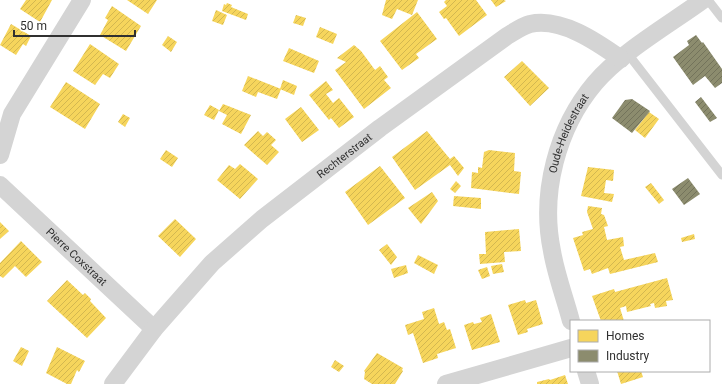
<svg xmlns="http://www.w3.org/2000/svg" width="722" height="384" viewBox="0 0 722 384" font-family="Roboto,sans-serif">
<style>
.homes{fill:url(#homes-hatch)}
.industry{fill:url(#industry-hatch)}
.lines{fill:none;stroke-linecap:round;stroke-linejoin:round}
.lane{stroke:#d4d4d4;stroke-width:9}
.street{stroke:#d4d4d4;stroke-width:18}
.labels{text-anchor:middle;stroke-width:4;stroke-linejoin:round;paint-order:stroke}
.street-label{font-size:11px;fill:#303030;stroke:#fff}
</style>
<defs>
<pattern id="homes-hatch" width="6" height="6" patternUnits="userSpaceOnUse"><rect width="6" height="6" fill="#f6d55c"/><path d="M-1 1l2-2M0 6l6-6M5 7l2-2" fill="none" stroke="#d3b750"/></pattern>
<pattern id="industry-hatch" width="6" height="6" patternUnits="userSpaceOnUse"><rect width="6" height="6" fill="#8c8c6e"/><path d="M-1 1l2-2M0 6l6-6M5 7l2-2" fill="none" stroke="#73735b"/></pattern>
</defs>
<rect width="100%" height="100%" fill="#fff"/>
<path class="homes" d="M 26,0 L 52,0 L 40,22 L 20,9 Z
M 127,0 L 157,0 L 148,14 Z
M 386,0 L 418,0 L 412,15 L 397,9 L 392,19 L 382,15 Z
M 446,0 L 476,0 L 487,15 L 459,36 L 446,18 L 444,19 L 439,12 L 447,6 L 444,2 Z
M 491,0 L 504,0 L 506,1 L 496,7 Z
M 227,3 L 232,5 L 231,7 L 248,14 L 246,20 L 222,11 L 224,4 L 226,5 Z
M 112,6 L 141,26 L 126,51 L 100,35 L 108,20 L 105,18 Z
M 216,10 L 227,15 L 223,25 L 212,21 Z
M 417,12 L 437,39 L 416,54 L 419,58 L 402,70 L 380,41 Z
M 296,15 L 306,18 L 303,26 L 293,23 Z
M 11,24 L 31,36 L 26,46 L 23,44 L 16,55 L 0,45 Z
M 320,27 L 337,34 L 333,44 L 316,37 Z
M 168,36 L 177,42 L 171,52 L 162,45 Z
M 90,44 L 119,64 L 110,78 L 103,74 L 95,85 L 73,71 Z
M 354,45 L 361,51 L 375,70 L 380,66 L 388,77 L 384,80 L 391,88 L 364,109 L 335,70 L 346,62 L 337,58 Z
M 289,48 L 319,61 L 314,73 L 283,61 Z
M 522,61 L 549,88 L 530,106 L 504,77 Z
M 248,76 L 281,89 L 277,99 L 258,92 L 256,97 L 242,91 Z
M 283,80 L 297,86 L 294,95 L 280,89 Z
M 326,81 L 333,90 L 326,94 L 333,103 L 339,98 L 354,117 L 339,128 L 331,118 L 329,120 L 309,95 Z
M 66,82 L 100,104 L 85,129 L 50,107 Z
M 223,104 L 251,115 L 241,134 L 222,124 L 227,115 L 219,111 Z
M 210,105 L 219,110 L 214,120 L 204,115 Z
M 301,107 L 319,130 L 302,142 L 285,119 Z
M 649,112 L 659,119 L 645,138 L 635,130 Z
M 123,114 L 130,118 L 125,127 L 118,122 Z
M 258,131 L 263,136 L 267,132 L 276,140 L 271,145 L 279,152 L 267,165 L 244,145 Z
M 427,131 L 450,159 L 454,156 L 464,168 L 458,176 L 450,165 L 415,190 L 392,157 Z
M 166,150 L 178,158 L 172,167 L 160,159 Z
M 489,150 L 515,153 L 514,171 L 521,172 L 519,194 L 471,188 L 472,172 L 478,173 L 478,167 L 482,168 L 484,152 Z
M 240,164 L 258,179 L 240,199 L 217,180 L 229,165 L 235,169 Z
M 380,166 L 405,198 L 368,225 L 345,192 Z
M 588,167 L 614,170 L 613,181 L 606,180 L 604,193 L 614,194 L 612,202 L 581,196 Z
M 456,181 L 461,186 L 455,193 L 450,189 Z
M 651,183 L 664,200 L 659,204 L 645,187 Z
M 432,192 L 438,201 L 421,224 L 408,208 Z
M 454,196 L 481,198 L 481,209 L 453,206 Z
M 588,206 L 602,208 L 601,214 L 604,215 L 608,226 L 604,227 L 607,240 L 623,237 L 624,246 L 620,247 L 624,260 L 655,253 L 658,262 L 610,274 L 608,268 L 592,274 L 590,269 L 584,271 L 573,238 L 583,235 L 582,232 L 593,229 L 587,212 Z
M 175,219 L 196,239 L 180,257 L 158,236 Z
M 0,222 L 9,231 L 0,239 Z
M 519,229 L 521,251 L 504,252 L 505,262 L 480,264 L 479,254 L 486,254 L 485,232 Z
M 694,234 L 695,239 L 682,242 L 681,238 Z
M 21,241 L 42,262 L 26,277 L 15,266 L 3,278 L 0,276 L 0,263 Z
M 387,244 L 397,257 L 391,265 L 379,250 Z
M 418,255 L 438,265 L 434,274 L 414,263 Z
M 502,264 L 504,272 L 493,274 L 491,266 Z
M 406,265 L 408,273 L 394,278 L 391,269 Z
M 487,267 L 490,276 L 482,279 L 478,270 Z
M 667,278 L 673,300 L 666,301 L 667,306 L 655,308 L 654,303 L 650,304 L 651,306 L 627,312 L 626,306 L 620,308 L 624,321 L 601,321 L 592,296 L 614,289 L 615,292 Z
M 67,280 L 83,295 L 85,293 L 91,299 L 90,301 L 106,318 L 87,338 L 47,301 Z
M 525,300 L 526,303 L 536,300 L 543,324 L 527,329 L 528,332 L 518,335 L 508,305 Z
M 434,308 L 439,324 L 444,322 L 447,330 L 450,329 L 456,348 L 437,354 L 438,358 L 423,363 L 413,333 L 408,335 L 405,325 L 424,319 L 422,312 Z
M 491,314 L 500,342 L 472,350 L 464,325 L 473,322 L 474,324 L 482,322 L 480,318 Z
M 21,347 L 29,351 L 22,366 L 13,361 Z
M 57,347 L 85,361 L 79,372 L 77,370 L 71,384 L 67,384 L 46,373 Z
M 377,353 L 403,368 L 402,370 L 403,371 L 395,384 L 372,384 L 364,379 L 365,372 L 364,371 Z
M 335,360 L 344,366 L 339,372 L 331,367 Z
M 617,371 L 641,371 L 643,377 L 621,384 Z
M 565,375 L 568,384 L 537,384 L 537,382 L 549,379 L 550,380 Z"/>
<path class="industry" d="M 696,35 L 702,43 L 703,42 L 722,69 L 722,83 L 715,88 L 705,76 L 693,85 L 673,57 L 689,45 L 687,41 Z
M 701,97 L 717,118 L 710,122 L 695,102 Z
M 632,99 L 650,111 L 632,133 L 612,118 L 625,100 Z
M 688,178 L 700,194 L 684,205 L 672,189 Z"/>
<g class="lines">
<path class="lane" d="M 708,0 L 722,18
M 628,54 L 722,175"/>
<g class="street">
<path d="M 0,155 L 12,114 L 82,0"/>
<path id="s1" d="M 0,185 L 154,329"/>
<path id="s2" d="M 571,321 C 565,298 556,275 552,251 C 540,193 557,128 595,83 C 620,53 670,24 703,0"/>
<path d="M 586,371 L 590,384"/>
<path id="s3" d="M 113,384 L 154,329 L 212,263 L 262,219 L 380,128 L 507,36 C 514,32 522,26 530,24 C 561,17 597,42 621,59"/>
<path d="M 446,384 L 571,348"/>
</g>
</g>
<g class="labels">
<g class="street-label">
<text dy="4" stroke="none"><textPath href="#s2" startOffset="194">Oude-Heidestraat</textPath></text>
<text dy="4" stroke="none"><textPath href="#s3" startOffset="327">Rechterstraat</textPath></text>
<text dy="4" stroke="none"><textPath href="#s1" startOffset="105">Pierre Coxstraat</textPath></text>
</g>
</g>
<rect x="570" y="320" width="140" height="52" fill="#ffffff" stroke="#acacac"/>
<rect x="578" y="330" width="20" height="12" fill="#f6d55c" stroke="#acacac"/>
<text x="606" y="340" font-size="12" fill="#303030">Homes</text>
<rect x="578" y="350" width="20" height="12" fill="#8c8c6e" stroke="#acacac"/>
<text x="606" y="360" font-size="12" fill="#303030">Industry</text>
<path d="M14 30v6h121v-6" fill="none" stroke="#303030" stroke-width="2"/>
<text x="20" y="30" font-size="12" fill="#303030" stroke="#ffffff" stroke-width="3" paint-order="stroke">50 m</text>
</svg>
